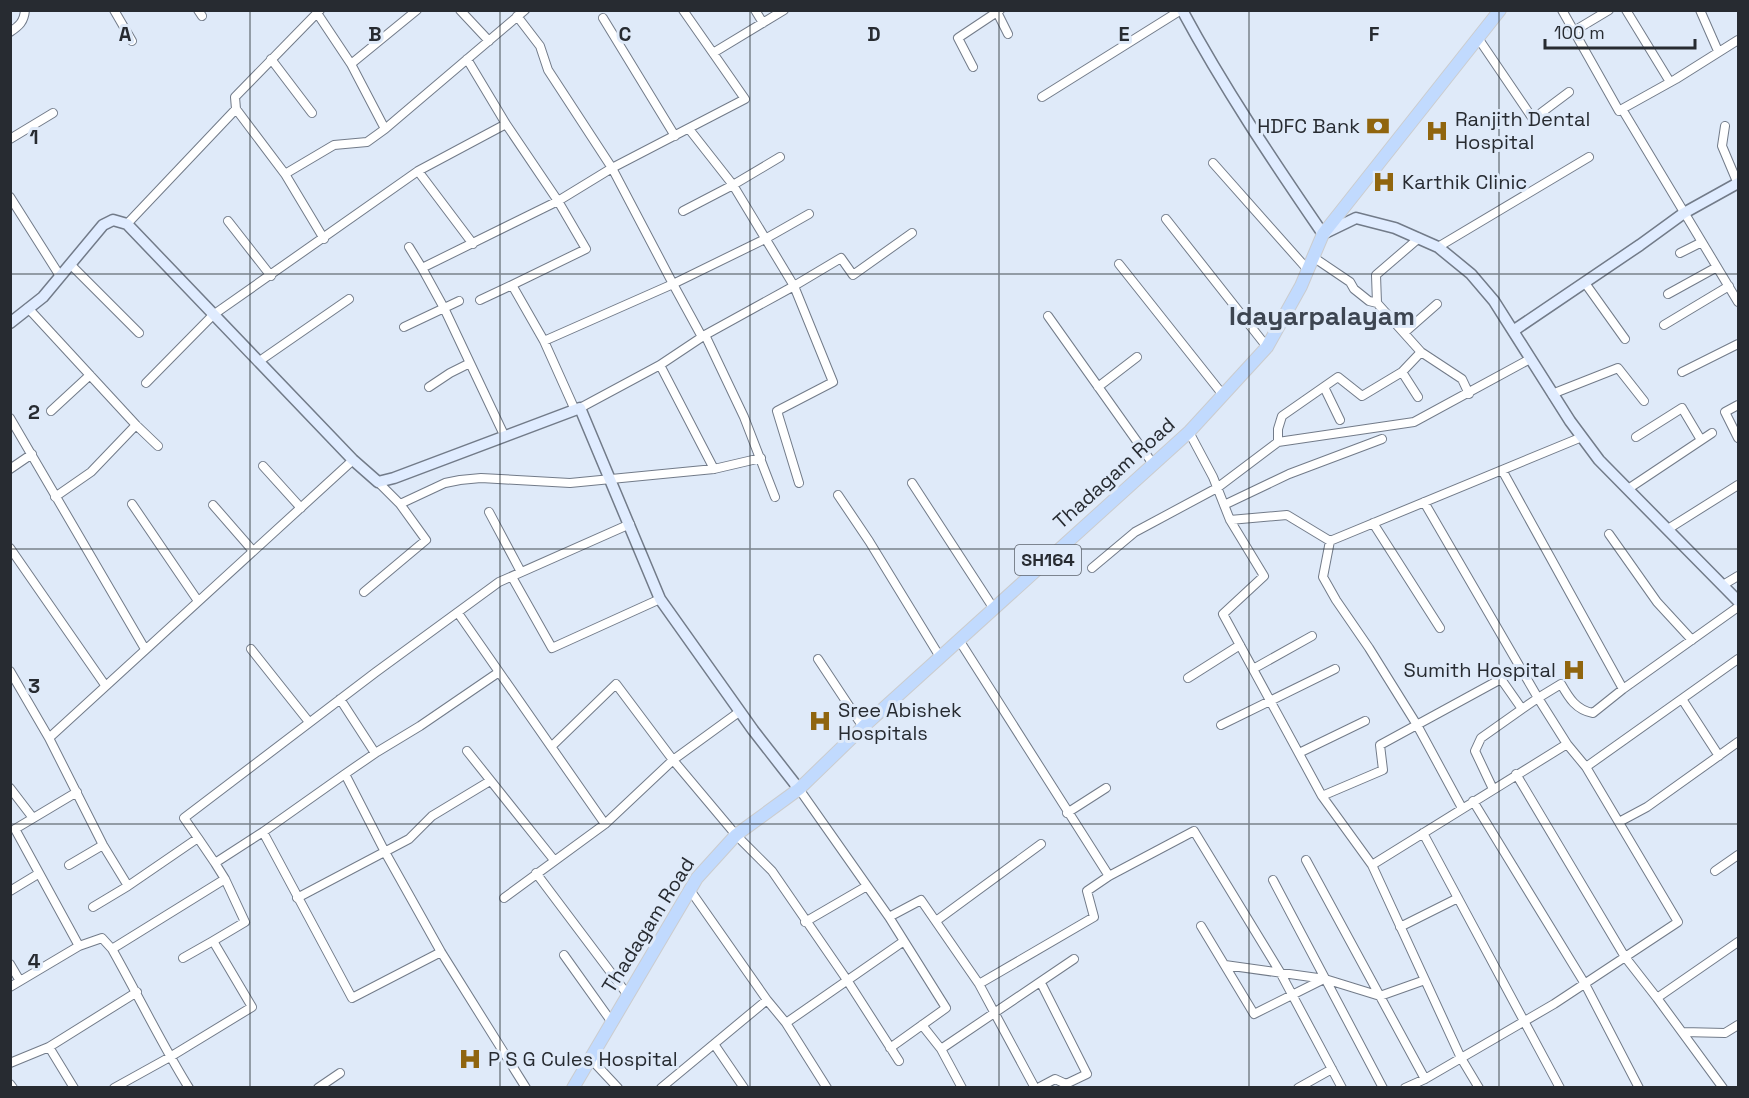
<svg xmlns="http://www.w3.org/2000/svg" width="1749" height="1098" viewBox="0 0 1749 1098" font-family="'Space Grotesk',sans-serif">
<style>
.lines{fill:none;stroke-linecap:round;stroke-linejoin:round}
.street-casing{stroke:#727b89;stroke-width:10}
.secondary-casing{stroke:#727b89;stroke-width:13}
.primary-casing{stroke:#cbccce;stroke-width:14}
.street{stroke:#fff;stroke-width:8}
.secondary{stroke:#e0ecff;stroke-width:10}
.primary{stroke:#c1dafe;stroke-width:12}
.grid{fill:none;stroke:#272b31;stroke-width:1.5;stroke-opacity:0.55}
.labels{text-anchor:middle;stroke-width:6;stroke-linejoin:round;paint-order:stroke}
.shield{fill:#dfeaf9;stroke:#5e646d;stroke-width:1.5}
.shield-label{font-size:18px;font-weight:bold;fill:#272b31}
.poi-label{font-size:20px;fill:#272b31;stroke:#dfeaf9;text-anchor:start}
.street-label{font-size:20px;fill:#272b31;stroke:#dfeaf9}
.district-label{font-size:26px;font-weight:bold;fill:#3d4551;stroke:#dfeaf9}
.grid-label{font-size:20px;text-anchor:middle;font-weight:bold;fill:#272b31;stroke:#dfeaf9;stroke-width:6;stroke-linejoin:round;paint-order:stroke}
</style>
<rect width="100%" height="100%" fill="#dfeaf9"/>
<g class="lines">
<g class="street-casing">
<path id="street" d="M 114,10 L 132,41
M 198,10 L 202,16
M 460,10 L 489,41
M 683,10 L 713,53 L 784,10
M 755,10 L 763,23
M 996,10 L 1008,34
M 1562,10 L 1619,111 L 1622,109
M 1626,10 L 1670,82
M 1700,10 L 1718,51
M 317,13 L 351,64 L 385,129
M 517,16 L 540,46 L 548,70 L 612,168 L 673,284 L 765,239 L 809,214
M 603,18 L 675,136
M 1574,31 L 1609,10
M 10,32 C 19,26 24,22 25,10
M 1478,38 L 1533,119 L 1569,92
M 1738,40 L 1676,79 L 1622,109 L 1738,302
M 271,59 L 312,113
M 467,59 L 506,124
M 351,64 L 417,10
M 973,67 L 958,38 L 1000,10
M 1042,97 L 1181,10
M 236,109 L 285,174 L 334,145 L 367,142 L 385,129 L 525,10
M 1725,126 L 1722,146 L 1738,184
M 10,139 L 53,113
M 1213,163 L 1308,270
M 418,171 L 506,124 L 558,201 L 586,249 L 512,285 L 544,341 L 575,410
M 285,174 L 324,239
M 10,197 L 60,276
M 683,211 L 733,185 L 780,157
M 1166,219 L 1267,347
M 228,221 L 271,276
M 127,224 L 236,109 L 235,97 L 320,10
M 1419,238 L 1376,275 L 1377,303 L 1421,352 L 1462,379 L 1469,394
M 409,247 L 422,268
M 1438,247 L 1589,157
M 1680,253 L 1702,242
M 1313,257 L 1350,282 L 1354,289 L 1369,301 L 1377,303
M 70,264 L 139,333
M 1119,264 L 1223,395
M 1585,283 L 1625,339
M 1668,294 L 1717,267
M 480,300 L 512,285
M 28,308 L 136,425 L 91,472 L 55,497
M 1048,316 L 1153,464
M 1664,325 L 1729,286
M 404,327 L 459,301
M 1404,333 L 1437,304
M 705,335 L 744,417 L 775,497
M 544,341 L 673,284 L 702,337
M 258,362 L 349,299
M 660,365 L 714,469
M 1402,372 L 1418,397
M 1682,372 L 1738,344
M 146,383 L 213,315 L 418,171 L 473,244
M 429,387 L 450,373 L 470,363
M 1098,387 L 1137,357
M 1324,387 L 1340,420
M 1552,394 L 1618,368 L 1644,401
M 1738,405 L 1725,412 L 1738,438
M 580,408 L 660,365 L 705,335 L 794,286 L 733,185 L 689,129
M 51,411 L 90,375
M 10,418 L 145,649
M 136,425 L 158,446
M 1189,432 L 1213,477 L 1230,520 L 1264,576 L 1223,614 L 1322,796
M 505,437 L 444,308 L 422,268 L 558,201 L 612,168 L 745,99 L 713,53
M 1636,437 L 1682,408 L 1701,440
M 1278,442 L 1414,422 L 1530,359
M 263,466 L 301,508
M 10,469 L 32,454
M 1502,470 L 1623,689 L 1738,607
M 799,483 L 777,411 L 833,382 L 794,286 L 841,258 L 853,275 L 912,233
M 912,483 L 994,609
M 1628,489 L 1712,433
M 838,495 L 869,541 L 940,657
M 1424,502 L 1538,698 L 1561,684 C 1569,698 1576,710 1593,713 L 1623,689
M 132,504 L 198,601
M 400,504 L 445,483 L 460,480 L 481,478 L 570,483 L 714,469 L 761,458
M 213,505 L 253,551
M 1224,505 L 1289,474 L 1382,439
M 489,512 L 521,572
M 1230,520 L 1287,515 L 1330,541 L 1582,437
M 1373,523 L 1440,628
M 1668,529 L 1738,485
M 1609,534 L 1657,602 L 1692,640
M 1330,541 L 1323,577 L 1336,600 L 1369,648 L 1417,725 L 1462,808
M 10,548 L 105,685
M 1092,568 L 1135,532 L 1217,488 L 1278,442 L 1278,429 L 1282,416 L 1338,377 L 1362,396 L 1402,372 L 1421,352
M 512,577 L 552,648 L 660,599
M 1723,585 L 1738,576
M 364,592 L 426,540 L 400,504 L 378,482
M 458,613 L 605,824 L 673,760 L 736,835 L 772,871 L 847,980 L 899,1061
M 959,640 L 1109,876
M 251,649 L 309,722
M 818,659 L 863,727
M 1253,669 L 1312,636
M 10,671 L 49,738 L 103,845 L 128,886 L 198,838 L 215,863 L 263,832 L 345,774 L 385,852 L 441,952 L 526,1088
M 1188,678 L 1240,645
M 340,699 L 375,753
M 1682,699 L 1719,756
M 1221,725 L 1335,669
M 49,738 L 353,460
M 552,746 L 616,684 L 673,760 L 739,712
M 467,751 L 554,860
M 1299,753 L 1365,721
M 345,774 L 377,752 L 420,726 L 499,672
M 1516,774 L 1625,957 L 1657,998 L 1738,942
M 10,788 L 33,818
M 799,789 L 889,917 L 921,900 L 979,984 L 1094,917 L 1087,891 L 1109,876 L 1194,831 L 1280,972 L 1342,1088
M 1493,789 L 1475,751 L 1481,738 L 1522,709
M 77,792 L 15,829 L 79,946
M 1473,801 L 1585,984 L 1639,1088
M 1067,813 L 1106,788
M 1619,822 L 1647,807 L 1738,742
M 263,832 L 352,998 L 441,952
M 1423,833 L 1560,1088
M 198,838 L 184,818 L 376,672 L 499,582 L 630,524
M 1306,860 L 1425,1079
M 69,865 L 103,845
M 1372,865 L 1322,796 L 1383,770 L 1380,745 L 1501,679 L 1522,709 L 1538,698 L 1567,744
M 1715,871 L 1738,855
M 536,873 L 627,994
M 1273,880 L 1383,1088
M 690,890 L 767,1000
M 10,891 L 38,874
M 297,898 L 409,839 L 432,816 L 490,781
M 504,898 L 605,824
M 93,907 L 128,886
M 889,917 L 946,1008 L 890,1048
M 936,921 L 1041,844
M 805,922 L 867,886
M 1201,926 L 1254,1014 L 1324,979
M 1400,927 L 1458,898
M 112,949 C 138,995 161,1043 189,1088
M 564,955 L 611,1021
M 183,958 L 213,941
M 10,964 L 20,981
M 1225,965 L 1325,979 L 1380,996 L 1425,980
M 979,984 L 1035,1088
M 10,987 L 79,946 L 102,938 L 112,949 L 225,879 L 215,863
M 1657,998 L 1723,1088
M 786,1023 L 904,941
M 922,1025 L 941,1049 L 962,1088
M 1683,1032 L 1725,1033 L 1738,1025
M 714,1044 L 744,1088
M 941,1049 L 1074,959
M 589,1057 L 618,1088
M 10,1063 L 49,1047
M 10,1084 L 13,1088
M 74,1088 L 49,1047 L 137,992
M 114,1088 L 170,1057 L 252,1007 L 213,941 L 245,922 L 225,879
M 318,1088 L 340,1073
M 661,1088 L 767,1000 L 786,1023 L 827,1088
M 1038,1088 L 1055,1079 L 1066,1084 L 1087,1074 L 1041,983
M 1298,1088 L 1332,1069
M 1405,1088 L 1425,1079 L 1554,1004 L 1678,922 L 1586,767 L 1738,659
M 1479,1088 L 1461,1058 L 1372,865 L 1567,744 L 1586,767"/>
</g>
<g class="secondary-casing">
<path id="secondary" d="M 1182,10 C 1224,88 1273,161 1323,234 L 1356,218 L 1395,228 L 1438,247 L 1471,274 L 1494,301 L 1570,421 L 1599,460 L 1738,601
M 10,323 L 43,297 L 103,225 L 113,220 L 127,224 L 353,460 L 378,482 L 394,478 L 580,408 L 660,599 L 753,730 L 799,789
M 1513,331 L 1640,245 L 1684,213 L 1738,183"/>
</g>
<g class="primary-casing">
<path id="primary" d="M 573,1088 L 697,878 L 736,835 L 799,789 L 863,727 L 1189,432 L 1267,347 L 1301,286 L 1323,234 L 1500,10"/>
</g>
<use href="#street" class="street"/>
<use href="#secondary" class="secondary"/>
<use href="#primary" class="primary"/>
</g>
<path class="grid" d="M 250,10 L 250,1088M 500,10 L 500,1088M 750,10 L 750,1088M 999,10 L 999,1088M 1249,10 L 1249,1088M 1499,10 L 1499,1088M 10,274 L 1738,274M 10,549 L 1738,549M 10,824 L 1738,824"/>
<defs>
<g id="bank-bare" transform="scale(1.8)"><path d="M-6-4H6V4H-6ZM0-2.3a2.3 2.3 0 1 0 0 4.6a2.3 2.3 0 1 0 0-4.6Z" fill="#90650e" stroke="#dfeaf9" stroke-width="2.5" paint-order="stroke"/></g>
<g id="hospital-bare" transform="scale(1.8)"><path d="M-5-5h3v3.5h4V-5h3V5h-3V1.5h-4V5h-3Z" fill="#90650e" stroke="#dfeaf9" stroke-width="2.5" paint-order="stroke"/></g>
</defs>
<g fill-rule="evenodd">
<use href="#bank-bare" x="1378" y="126"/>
<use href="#hospital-bare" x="1437" y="131"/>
<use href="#hospital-bare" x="1384" y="182"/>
<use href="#hospital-bare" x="1574" y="670"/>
<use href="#hospital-bare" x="820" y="721"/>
<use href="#hospital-bare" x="470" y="1059"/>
</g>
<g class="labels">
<rect class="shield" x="1015" y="545" width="66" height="30" rx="4.5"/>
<g class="shield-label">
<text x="1048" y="566">SH164</text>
</g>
<g class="poi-label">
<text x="1455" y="126">Ranjith Dental<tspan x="1455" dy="23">Hospital</tspan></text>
<text x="1360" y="133" text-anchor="end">HDFC Bank</text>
<text x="1402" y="189">Karthik Clinic</text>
<text x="1556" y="677" text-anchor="end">Sumith Hospital</text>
<text x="838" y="717">Sree Abishek<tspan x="838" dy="23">Hospitals</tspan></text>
<text x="488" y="1066">P S G Cules Hospital</text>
</g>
<g class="street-label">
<text transform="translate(1114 473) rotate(-42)" y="7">Thadagam Road</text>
<text transform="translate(648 925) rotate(-58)" y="7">Thadagam Road</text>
</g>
<g class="district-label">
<text x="1322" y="325">Idayarpalayam</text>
</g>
</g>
<g class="grid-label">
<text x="125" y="41">A</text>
<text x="375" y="41">B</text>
<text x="625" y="41">C</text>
<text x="874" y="41">D</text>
<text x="1124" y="41">E</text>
<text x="1374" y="41">F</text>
<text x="34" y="144">1</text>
<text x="34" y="419">2</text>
<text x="34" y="693">3</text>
<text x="34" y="968">4</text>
</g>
<rect width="1749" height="1098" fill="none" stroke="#272b31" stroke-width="24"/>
<path d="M1545 39v9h150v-9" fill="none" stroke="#272b31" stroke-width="3"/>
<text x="1554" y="39" font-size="18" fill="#272b31" stroke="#dfeaf9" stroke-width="4.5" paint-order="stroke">100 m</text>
</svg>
